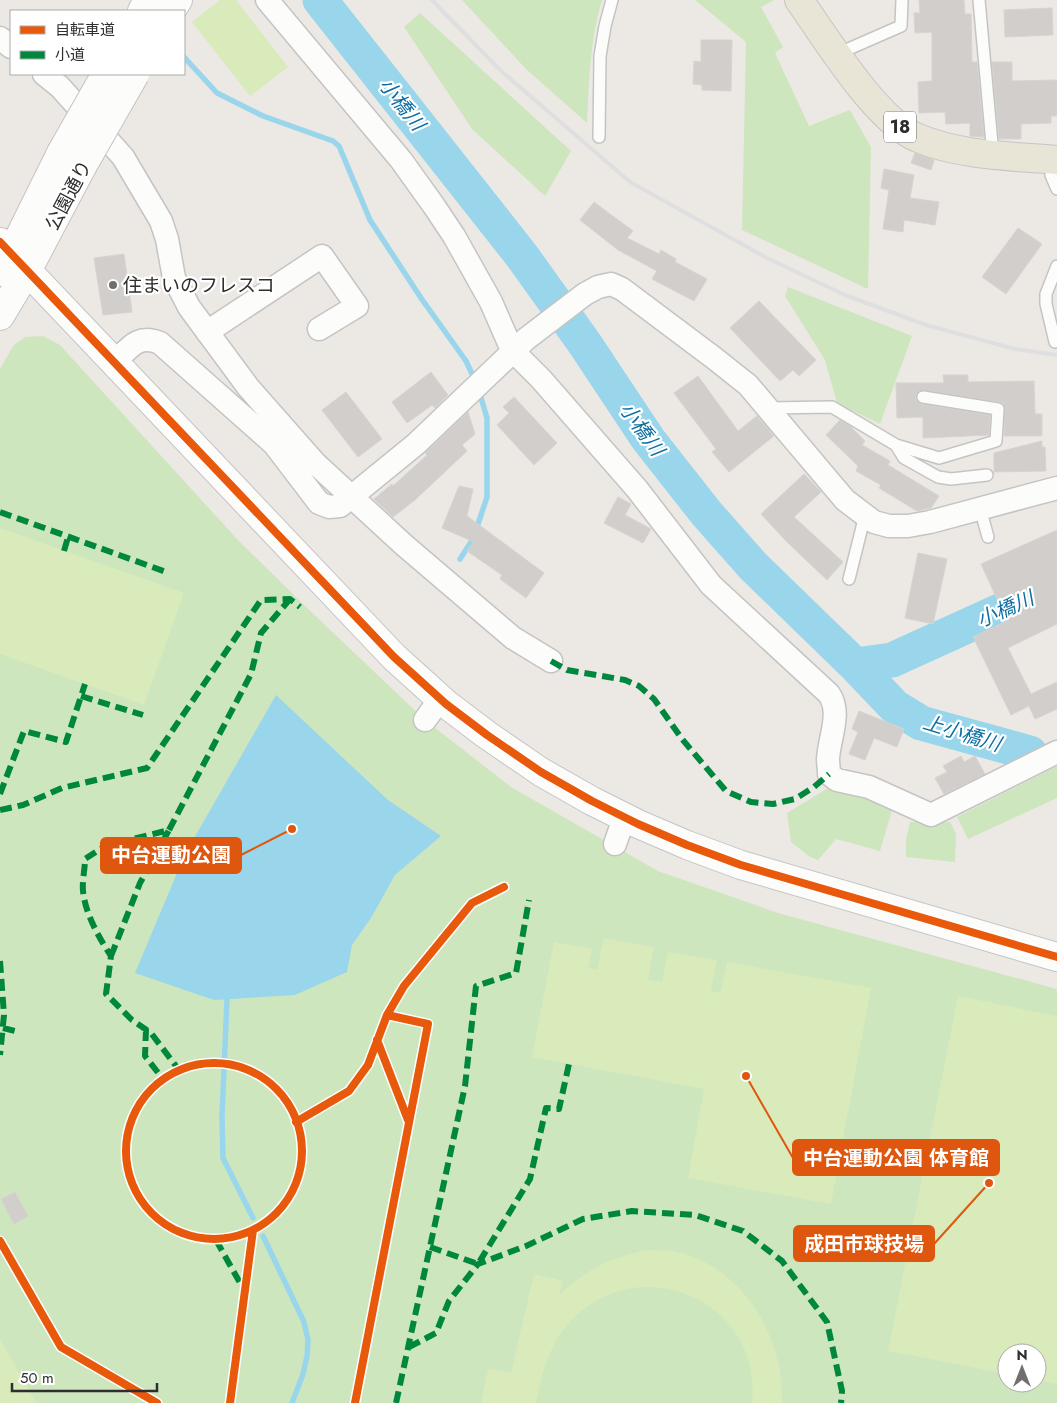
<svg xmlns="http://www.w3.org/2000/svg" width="1057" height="1403" viewBox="0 0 1057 1403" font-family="Jost,'Noto Sans JP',sans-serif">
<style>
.green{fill:#cee6be;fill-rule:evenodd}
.pitch{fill:#d9eabb}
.water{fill:#99d6ec}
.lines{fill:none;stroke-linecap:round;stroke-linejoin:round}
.stream{stroke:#99d6ec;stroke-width:5.5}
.river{stroke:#99d6ec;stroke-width:35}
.building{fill:#d1cecb;stroke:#d7d4d0}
.service-casing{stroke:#c5c4c5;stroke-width:14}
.minor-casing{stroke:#c5c4c5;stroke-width:25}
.tertiary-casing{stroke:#c5c4c5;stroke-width:30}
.primary-casing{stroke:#c6c5c4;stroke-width:30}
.service{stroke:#fcfcfb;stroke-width:11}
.minor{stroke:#fcfcfb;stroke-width:22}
.tertiary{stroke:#fcfcfb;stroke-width:28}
.primary{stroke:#e8e4d6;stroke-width:28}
.rail{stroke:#dfdfe1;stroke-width:4}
.tertiary-bridge-casing{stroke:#c5c4c5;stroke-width:30;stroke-linecap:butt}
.tertiary-bridge{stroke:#fcfcfb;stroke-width:28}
.quiet{stroke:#00873e;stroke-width:6;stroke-dasharray:12 6;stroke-linecap:butt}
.cycleway-casing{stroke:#fff;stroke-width:11}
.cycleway{stroke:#e8590c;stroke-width:8}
.poi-dot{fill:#706f6e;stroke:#fff;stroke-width:2}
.labels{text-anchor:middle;stroke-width:4.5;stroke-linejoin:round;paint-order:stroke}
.shield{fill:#fff;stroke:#6d6d6d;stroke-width:1}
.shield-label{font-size:18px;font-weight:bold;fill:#2e2e2e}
.street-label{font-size:19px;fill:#2e2e2e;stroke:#fff}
.poi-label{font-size:19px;fill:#2e2e2e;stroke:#fff;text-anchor:start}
.water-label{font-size:20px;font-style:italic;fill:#0d6fa3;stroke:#fff}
.leader{fill:none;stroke:#df570e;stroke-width:2}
.callout-dot{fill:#df570e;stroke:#fff;stroke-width:2}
.callout{fill:#df570e;stroke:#df570e;stroke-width:2}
.callout-label{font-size:20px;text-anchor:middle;font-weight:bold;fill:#fff}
</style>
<rect width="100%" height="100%" fill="#ece8e4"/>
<path class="green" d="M 462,0 L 602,0 C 590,40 589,81 587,123 L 526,69 Z
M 695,0 L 774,0 L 761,7 L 783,47 L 775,53 L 809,126 L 850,110 L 871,147 L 868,289 L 742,230 L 746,42 Z
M 420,13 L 571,151 L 545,196 L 472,129 L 404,27 Z
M 788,287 L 912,336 L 880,424 L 837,403 L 825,360 L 785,296 Z
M 43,336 L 60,345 L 237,539 L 303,604 L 425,720 L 511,787 L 658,871 L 778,913 L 1057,989 L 1057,1403 L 0,1403 L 0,369 L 13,346 L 25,337 ZM 1007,1353 L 1037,1353 L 1037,1383 L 1007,1383 Z
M 1057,766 L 1057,798 L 968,839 L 957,817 Z
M 830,787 L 893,807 L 880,851 L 836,839 L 818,860 L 810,857 L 791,842 L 787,813 Z
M 910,822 L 950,822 L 956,834 L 955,862 L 906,857 L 906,839 Z"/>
<path class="pitch" d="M 220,0 L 236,0 L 288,67 L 250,96 L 192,22 Z
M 0,528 L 184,593 L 144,705 L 0,654 Z
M 604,938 L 654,947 L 648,980 L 662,982 L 668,952 L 717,960 L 711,991 L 720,993 L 727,962 L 871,988 L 831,1204 L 688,1178 L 704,1089 L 532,1057 L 554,942 L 592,949 L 588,968 L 597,970 Z
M 958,996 L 1057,1016 L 1057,1384 L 1037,1380 L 1037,1353 L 1007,1353 L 1007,1374 L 888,1351 Z
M 650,1250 C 657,1250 665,1250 673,1251 C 742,1265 784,1335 782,1403 L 752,1403 C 763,1296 630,1245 564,1329 C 548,1349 541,1378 536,1403 L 481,1403 L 488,1369 L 511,1373 L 534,1274 L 563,1281 L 559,1295 C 587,1269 612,1256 650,1250 Z
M 0,1339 L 36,1403 L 0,1403 Z"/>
<path class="water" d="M 276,695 L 388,800 L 441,836 L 395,875 L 371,918 L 352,945 L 347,972 L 295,995 L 214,1000 L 135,973 L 185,854 Z"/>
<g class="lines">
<path class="stream" d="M 184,57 L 217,93 L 263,116 L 333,141 L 339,146 L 370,220 L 421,298 L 466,361 L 475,380
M 460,559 L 473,539 L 487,497 L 487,418 L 479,391
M 227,999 L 222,1117 L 223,1158 L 253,1218
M 263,1236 L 304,1322 L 308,1340 L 307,1356 L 303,1374 L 292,1403"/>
<path class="river" d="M 320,0 L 522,256 L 585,344 L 648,439 L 707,514 L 753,566 L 855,665 L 895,707 L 921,723 L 1030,753
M 855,665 L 892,660 L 1057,585"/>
</g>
<path class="building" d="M 919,0 L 964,0 L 965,14 L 971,14 L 972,62 L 977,62 L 984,137 L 970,136 L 970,123 L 946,124 L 945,112 L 919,113 L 918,82 L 932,81 L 932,32 L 915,33 L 914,13 L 920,13 Z
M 1052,8 L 1053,35 L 1005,37 L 1004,10 Z
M 701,40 L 732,40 L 731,91 L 702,90 L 702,85 L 693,84 L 694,61 L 701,62 Z
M 992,62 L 1012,62 L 1012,81 L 1057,80 L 1057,116 L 1051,116 L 1051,123 L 1021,124 L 1021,139 L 999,139 Z
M 915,153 L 934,160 L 931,170 L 911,163 Z
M 884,169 L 914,175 L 910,198 L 939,202 L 935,225 L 904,220 L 903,232 L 883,229 L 889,190 L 881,188 Z
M 594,202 L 633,231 L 627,238 L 659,254 L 661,250 L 676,259 L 675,262 L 707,279 L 694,301 L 652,279 L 657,271 L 618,250 L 580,220 Z
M 1018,228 L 1042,244 L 1006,294 L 982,277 Z
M 124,254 L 132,312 L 103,315 L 94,258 Z
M 759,301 L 816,360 L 799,376 L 793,370 L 780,381 L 730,328 Z
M 431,372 L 448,395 L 435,408 L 432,405 L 407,423 L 392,402 Z
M 943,375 L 968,375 L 968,382 L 1034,381 L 1035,414 L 1042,414 L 1042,436 L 1004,436 L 1005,409 L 1003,403 L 1000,402 L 924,390 L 918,392 L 916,396 L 916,400 L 921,404 L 990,415 L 989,435 L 923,438 L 923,417 L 897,418 L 896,383 L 944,383 Z
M 698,376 L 738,431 L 757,416 L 774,436 L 729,472 L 712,452 L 716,449 L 674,393 Z
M 346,392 L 382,439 L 358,457 L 322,410 Z
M 514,397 L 557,443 L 534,465 L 497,425 L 509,413 L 503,407 Z
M 468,412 L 475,434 L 462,445 L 467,451 L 415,500 L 393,517 L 374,499 L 392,484 L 393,486 L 427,455 L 425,453 Z
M 840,420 L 850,426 L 865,441 L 862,445 L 890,461 L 888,465 L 939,496 L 931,508 L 917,511 L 879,488 L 881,485 L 856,471 L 858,466 L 826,435 Z
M 1042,441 L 1042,447 L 1045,447 L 1046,471 L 994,472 L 994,453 Z
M 804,474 L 821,492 L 794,517 L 843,562 L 827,580 L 786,541 L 761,514 Z
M 459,486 L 473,489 L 467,516 L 544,573 L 526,598 L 500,579 L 502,575 L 467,551 L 474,542 L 442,528 Z
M 618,497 L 631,504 L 625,515 L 651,529 L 643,543 L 604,523 Z
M 1057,530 L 1057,624 L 1008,648 L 1031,694 L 1057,682 L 1057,709 L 1035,719 L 1029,706 L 1011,715 L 973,637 L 1007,621 L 981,564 Z
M 918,553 L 947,559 L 933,624 L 905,618 Z
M 859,711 L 904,729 L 897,747 L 874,738 L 865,760 L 849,754 L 858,732 L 852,729 Z
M 961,756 L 964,762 L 975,756 L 985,774 L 944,794 L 935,778 L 947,772 L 943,766 Z
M 15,1192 L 28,1216 L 14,1224 L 1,1199 Z"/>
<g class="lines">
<g class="service-casing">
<path id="service" d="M 979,0 L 993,155
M 837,54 L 901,26 L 902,0
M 599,137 L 600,56 L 605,26 L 612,0
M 1052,159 L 1051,175 L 1057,189
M 1055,342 L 1046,304 L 1046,294 L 1057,266
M 768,408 L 832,407 L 896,445 L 939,458 L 996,441 L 998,409 L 923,397
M 896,445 L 904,458 L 938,477 L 951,479 L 987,475
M 980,508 L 988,537
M 849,579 L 865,515"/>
</g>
<g class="minor-casing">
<path id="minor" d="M 267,0 L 401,160 L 434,206 L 454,236 L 491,302 L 512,350 L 541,379 L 637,489 L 711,585 L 829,694 C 842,713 829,738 828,759 C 828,764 829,769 829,774 L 837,780 L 869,787 L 931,815 L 1057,752
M 0,38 L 11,47
M 44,74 L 60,87 L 123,157 L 161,221 L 167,239 L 174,278 L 189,307 L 248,387 L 315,463 L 404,545 L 513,638 L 551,661
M 207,332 L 322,256 L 357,306 L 319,329
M 115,362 C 130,347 138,334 160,343 L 274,444 L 319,503 L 329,507 L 340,506 L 416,444 L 526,339 L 585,294 L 598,287 L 611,284 L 622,289 L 714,358 L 748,385 L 845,500 L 874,522 L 889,526 L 908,526 L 930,522 L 1057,488
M 425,720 L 440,699
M 615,844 L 624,818"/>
</g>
<g class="tertiary-casing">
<path id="tertiary" d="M 142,11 L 148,0
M 171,11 L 178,0
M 0,242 L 394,657 L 446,704 L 487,735 L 541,772 L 592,801 L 638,824 L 687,845 L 741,865 L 1057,957
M 0,272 L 11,254 L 61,153
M 0,316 L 27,271 L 83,165"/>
</g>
<g class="primary-casing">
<path id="primary" d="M 799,0 C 825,37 877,122 918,138 C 961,156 1011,156 1057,160"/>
</g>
<use href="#service" class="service"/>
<use href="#minor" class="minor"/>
<use href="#tertiary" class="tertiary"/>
<use href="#primary" class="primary"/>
<path class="rail" d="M 432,0 L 500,70 L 630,182 L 767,258 L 845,295 L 926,325 L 1015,349 L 1057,355"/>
<g class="tertiary-bridge-casing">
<path id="tertiary-bridge" d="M 61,153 L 106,74
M 83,165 L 135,74"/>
</g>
<use href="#tertiary-bridge" class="tertiary-bridge"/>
<path class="quiet" d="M 0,512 L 169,573
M 64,551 L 68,537
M 551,661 L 567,670 L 625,680 L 639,686 L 654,699 L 682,739 L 726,791 L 751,802 L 773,804 L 795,799 L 814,787 L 829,774
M 81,696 L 143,715
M 0,794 L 24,731 L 66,742 L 85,684
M 0,810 L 23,805 L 62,788 L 147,768 L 261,600 L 290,599 L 300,607
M 169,830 L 251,674 L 261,633 L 290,599
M 111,956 L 140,883 L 169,830 L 105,846 L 85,859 C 85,869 82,881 83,891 C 85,913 99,938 111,956 L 106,994 L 132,1020 L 151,1033 L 179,1070
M 0,961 L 4,1015 L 0,1055
M 3,1028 L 19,1032
M 146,1029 L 145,1056 L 163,1079
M 216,1240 L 244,1290
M 430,1247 L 478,1264 L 530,1179 L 546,1108 L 559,1109 L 569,1064
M 409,1347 L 436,1333 L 449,1301 L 478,1264 L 526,1246 L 583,1219 L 632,1211 L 695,1215 L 743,1231 L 782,1261 L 827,1322 L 842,1391 L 841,1403
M 396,1403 L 465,1086 L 476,986 L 516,973 L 529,900"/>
<g class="cycleway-casing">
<path id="cycleway" d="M 0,242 L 394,657 L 446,704 L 487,735 L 541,772 L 592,801 L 638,824 L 687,845 L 741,865 L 1057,957
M 377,1040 L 408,1120
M126 1151a88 88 0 1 1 176 0a88 88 0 1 1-176 0Z
M 296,1122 L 349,1091 L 368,1065 L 387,1015 L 404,986 L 472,903 L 504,887
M 0,1241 L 61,1347 L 157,1403
M 230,1403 L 253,1230
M 355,1403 L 428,1024 L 387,1015"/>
</g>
<use href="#cycleway" class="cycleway"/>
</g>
<circle class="poi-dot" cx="113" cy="285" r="5"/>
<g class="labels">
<rect class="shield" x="884" y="111.5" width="32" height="31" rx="4"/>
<g class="shield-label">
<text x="900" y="133">18</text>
</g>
<g class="street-label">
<text transform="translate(68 195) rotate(-62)" y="7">公園通り</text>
</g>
<g class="poi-label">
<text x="123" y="292">住まいのフレスコ</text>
</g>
<g class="water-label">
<text transform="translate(402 104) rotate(52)" y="7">小橋川</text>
<text transform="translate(642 429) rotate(54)" y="7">小橋川</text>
<text transform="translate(1005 609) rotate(-24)" y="7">小橋川</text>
<text transform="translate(962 733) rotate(17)" y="7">上小橋川</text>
</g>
</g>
<path class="leader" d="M292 829L241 855M746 1076L793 1158M989 1183L934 1244"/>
<g class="callout-dot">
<circle cx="292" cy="829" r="5"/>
<circle cx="746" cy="1076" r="5"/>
<circle cx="989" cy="1183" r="5"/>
</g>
<g class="callout">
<rect x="101" y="838" width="140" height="35" rx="5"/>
<rect x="793" y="1140" width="206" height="35" rx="5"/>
<rect x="794" y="1226" width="140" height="35" rx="5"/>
</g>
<g class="callout-label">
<text x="171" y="862">中台運動公園</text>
<text x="896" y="1165">中台運動公園 体育館</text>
<text x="864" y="1251">成田市球技場</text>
</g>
<rect x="10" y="10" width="175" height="65" fill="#ffffff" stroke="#ababab"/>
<rect x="20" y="26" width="25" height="8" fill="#e8590c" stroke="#ababab"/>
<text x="55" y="35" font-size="15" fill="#2e2e2e">自転車道</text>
<rect x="20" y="51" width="25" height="8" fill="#00873e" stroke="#ababab"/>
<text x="55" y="60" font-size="15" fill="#2e2e2e">小道</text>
<g transform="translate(1022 1368)"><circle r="24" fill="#ffffff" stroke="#ababab"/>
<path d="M0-4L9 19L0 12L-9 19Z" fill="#706f6e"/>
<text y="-8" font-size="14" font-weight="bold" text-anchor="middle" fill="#2e2e2e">N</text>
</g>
<path d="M12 1383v8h145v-8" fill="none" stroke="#2e2e2e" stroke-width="2.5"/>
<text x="20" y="1383" font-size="15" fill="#2e2e2e" stroke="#ffffff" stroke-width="4" paint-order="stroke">50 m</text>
</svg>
